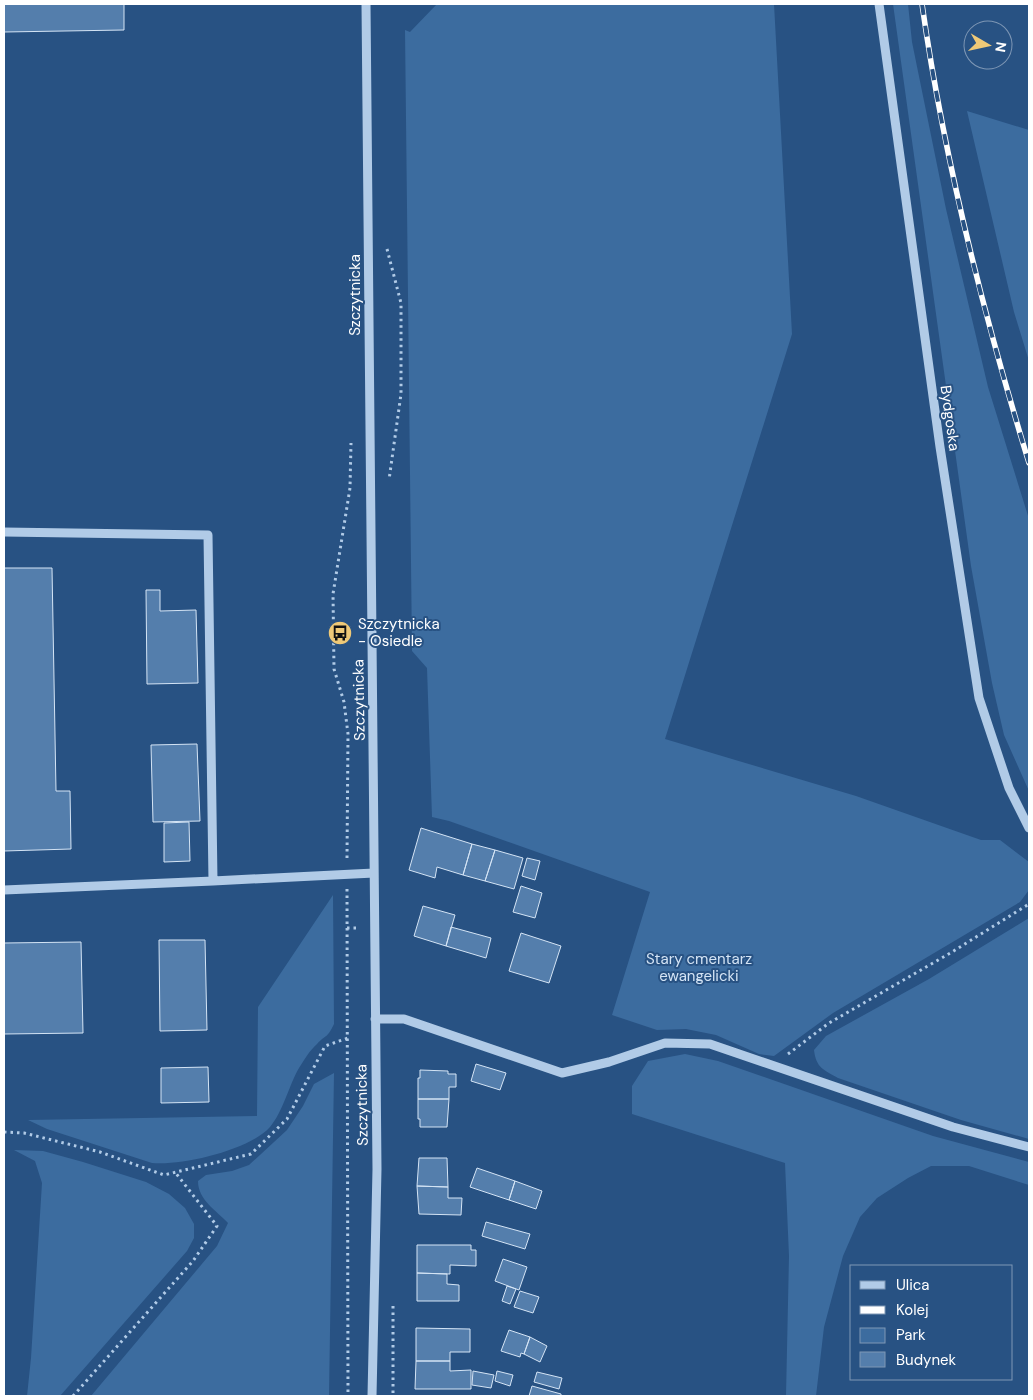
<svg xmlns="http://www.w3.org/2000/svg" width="1033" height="1400" viewBox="0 0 1033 1400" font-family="'DM Sans',sans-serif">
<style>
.green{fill:#3c6c9f}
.building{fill:#547eac;stroke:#d4e4f5}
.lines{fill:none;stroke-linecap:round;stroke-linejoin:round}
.path{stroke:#b1cbe7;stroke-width:3;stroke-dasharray:2.5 4;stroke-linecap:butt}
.minor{stroke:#b1cbe7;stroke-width:9}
.rail-casing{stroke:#fff;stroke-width:5.5}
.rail{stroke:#285283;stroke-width:4;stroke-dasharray:11;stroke-linecap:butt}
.labels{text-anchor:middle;stroke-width:4;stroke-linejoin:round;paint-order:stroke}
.street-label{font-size:15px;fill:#fff;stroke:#285283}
.poi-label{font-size:15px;fill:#fff;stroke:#285283;text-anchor:start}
.park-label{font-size:15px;fill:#d4e4f5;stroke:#285283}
</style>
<rect width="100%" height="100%" fill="#285283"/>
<path class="green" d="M 437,4 L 774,4 L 792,334 L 665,739 L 856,796 L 981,840 L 1000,840 L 1029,862 L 1029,890 L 1020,902 L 833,1013 L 774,1056 L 759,1054 L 716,1035 L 686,1029 L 657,1030 L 612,1015 L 650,892 L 449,821 L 432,817 L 427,668 L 412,651 L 405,30 L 410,32 Z
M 893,4 L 908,4 L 912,42 L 946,209 L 988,387 L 1029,519 L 1029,791 L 1004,735 L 992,683 L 971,566 Z
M 967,111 L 1029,130 L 1029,361 L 1014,312 Z
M 333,895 L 334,1024 C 327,1039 326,1034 317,1044 C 310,1050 304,1060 299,1068 C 289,1085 283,1112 270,1127 C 250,1150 182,1166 152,1163 L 47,1129 L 28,1120 L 257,1116 L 258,1007 Z
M 1029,918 L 1029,1139 L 961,1120 L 838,1078 C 824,1070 816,1068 814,1050 L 826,1036 L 929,979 Z
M 685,1054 L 718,1061 L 933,1136 L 1029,1162 L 1029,1185 L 969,1166 L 931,1166 L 908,1178 L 877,1198 L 860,1217 L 843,1256 L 824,1327 L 816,1396 L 786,1396 L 789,1256 L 785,1163 L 632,1114 L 632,1086 L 648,1061 Z
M 334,1073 L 329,1396 L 91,1396 L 217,1246 L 228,1223 C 216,1210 198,1200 198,1181 L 206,1175 L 232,1171 L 249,1165 L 287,1130 L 303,1106 L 314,1084 Z
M 14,1150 L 43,1151 L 83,1162 L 146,1182 L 169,1194 L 185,1208 L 194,1224 L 194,1238 L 187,1251 L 60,1396 L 27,1396 L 31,1358 L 42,1183 L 35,1161 Z"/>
<path class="building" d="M 4,4 L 124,4 L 124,30 L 4,32 Z
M 4,568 L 52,568 L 56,791 L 70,791 L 71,849 L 4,851 Z
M 146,590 L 160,590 L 160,611 L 196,610 L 198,683 L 147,684 Z
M 197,744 L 200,821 L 153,822 L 151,745 Z
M 189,822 L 190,861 L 164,862 L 164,823 Z
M 421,828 L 472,844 L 463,875 L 437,867 L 435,878 L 409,870 Z
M 472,844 L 495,850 L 485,881 L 463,875 Z
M 495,850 L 523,858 L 514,889 L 485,881 Z
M 527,858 L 540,861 L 535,880 L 522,876 Z
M 521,886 L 542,893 L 535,918 L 513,912 Z
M 423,906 L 455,915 L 446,946 L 414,936 Z
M 451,927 L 491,938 L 486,958 L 446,946 Z
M 521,933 L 561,946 L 549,983 L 509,971 Z
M 159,940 L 205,940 L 207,1030 L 160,1031 Z
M 81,942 L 83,1033 L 4,1034 L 4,943 Z
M 476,1064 L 506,1073 L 500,1090 L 471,1081 Z
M 208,1067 L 209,1102 L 161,1103 L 161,1068 Z
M 420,1070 L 448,1071 L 448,1074 L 456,1074 L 456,1087 L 449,1087 L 449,1099 L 418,1099 L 418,1078 L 420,1078 Z
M 418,1099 L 449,1099 L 447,1127 L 420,1127 L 420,1119 L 418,1119 Z
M 419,1158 L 447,1158 L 448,1187 L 417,1186 Z
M 477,1168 L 515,1181 L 509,1200 L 470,1187 Z
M 515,1181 L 542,1191 L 536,1209 L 509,1200 Z
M 417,1186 L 448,1187 L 448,1198 L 462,1198 L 461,1215 L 419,1214 Z
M 486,1222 L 530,1234 L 525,1249 L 482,1236 Z
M 417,1245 L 471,1245 L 471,1250 L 476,1250 L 476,1266 L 450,1265 L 450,1274 L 417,1273 Z
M 503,1259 L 527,1267 L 519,1290 L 495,1281 Z
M 417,1273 L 447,1274 L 447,1284 L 459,1285 L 459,1301 L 417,1301 Z
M 507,1286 L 516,1289 L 510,1304 L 502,1301 Z
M 520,1291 L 539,1297 L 533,1313 L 514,1307 Z
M 416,1328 L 470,1329 L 470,1352 L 450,1352 L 450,1361 L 416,1361 Z
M 509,1330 L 530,1337 L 524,1354 L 521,1353 L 520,1357 L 501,1351 Z
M 530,1337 L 547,1346 L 540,1362 L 524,1354 Z
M 416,1361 L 450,1361 L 450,1371 L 471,1370 L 471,1389 L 415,1389 Z
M 473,1371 L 494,1375 L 491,1388 L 472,1385 Z
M 497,1371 L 513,1375 L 510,1386 L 495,1381 Z
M 537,1372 L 562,1378 L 559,1389 L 534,1382 Z
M 532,1386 L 561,1394 L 561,1396 L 529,1396 Z"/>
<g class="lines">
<path class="path" d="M 387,249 L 401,303 L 401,394 L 389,480
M 347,858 L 348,734 L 344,702 L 334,669 L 333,594 L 350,488 L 351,443
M 347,889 L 348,1396
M 347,928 L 360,928
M 788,1054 L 829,1023 L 952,952 L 1029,904
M 4,1132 L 24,1133 L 100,1152 L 164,1175 L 251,1154 L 287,1119 L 325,1046 L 348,1038
M 393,1306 L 393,1396
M 73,1396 L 193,1261 L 217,1226 L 175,1172"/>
<path class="minor" d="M 366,4 L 377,1169 L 372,1396
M 879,4 L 940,447 L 979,698 L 1009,788 L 1029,828
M 4,532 L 208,535 L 213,881 L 374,873
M 4,890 L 213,881
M 375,1019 L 404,1019 L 562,1073 L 609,1062 L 665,1043 L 710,1044 L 953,1127 L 1029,1147"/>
<g class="rail-casing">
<path id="rail" d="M 922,4 C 944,160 983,313 1029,463"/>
</g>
<use href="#rail" class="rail"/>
</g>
<defs>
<g id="bus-disc" transform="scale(1.25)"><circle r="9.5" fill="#efc977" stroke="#285283"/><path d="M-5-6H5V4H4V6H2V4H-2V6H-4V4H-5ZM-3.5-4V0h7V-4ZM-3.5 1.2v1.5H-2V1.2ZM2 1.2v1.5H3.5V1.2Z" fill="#111"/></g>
</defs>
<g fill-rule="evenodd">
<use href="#bus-disc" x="340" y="633"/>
</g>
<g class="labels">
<g class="street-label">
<text transform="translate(355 295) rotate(-90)" y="5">Szczytnicka</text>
<text transform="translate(950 418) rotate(82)" y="5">Bydgoska</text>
<text transform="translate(359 700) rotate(-91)" y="5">Szczytnicka</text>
<text transform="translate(362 1105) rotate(-91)" y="5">Szczytnicka</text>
</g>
<g class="poi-label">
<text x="358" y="629">Szczytnicka<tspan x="358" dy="17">- Osiedle</tspan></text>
</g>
<g class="park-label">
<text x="699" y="964">Stary cmentarz<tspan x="699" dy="17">ewangelicki</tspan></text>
</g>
</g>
<rect width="1033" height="1400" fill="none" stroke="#ffffff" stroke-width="10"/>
<rect x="850" y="1265" width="162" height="115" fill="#285283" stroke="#7e97b5"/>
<rect x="860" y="1281" width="25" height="8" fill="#b1cbe7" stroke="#7e97b5"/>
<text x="896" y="1290" font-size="15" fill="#ffffff">Ulica</text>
<rect x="860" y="1306" width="25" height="8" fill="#ffffff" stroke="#7e97b5"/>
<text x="896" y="1315" font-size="15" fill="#ffffff">Kolej</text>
<rect x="860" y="1328" width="25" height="15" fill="#3c6c9f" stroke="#7e97b5"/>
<text x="896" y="1340" font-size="15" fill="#ffffff">Park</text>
<rect x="860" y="1352" width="25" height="15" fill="#547eac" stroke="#7e97b5"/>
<text x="896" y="1365" font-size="15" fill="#ffffff">Budynek</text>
<g transform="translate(988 45) rotate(99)"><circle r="24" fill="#285283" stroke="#7e97b5"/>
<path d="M0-4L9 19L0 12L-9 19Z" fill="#efc977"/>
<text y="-8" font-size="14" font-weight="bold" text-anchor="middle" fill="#ffffff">N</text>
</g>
</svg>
